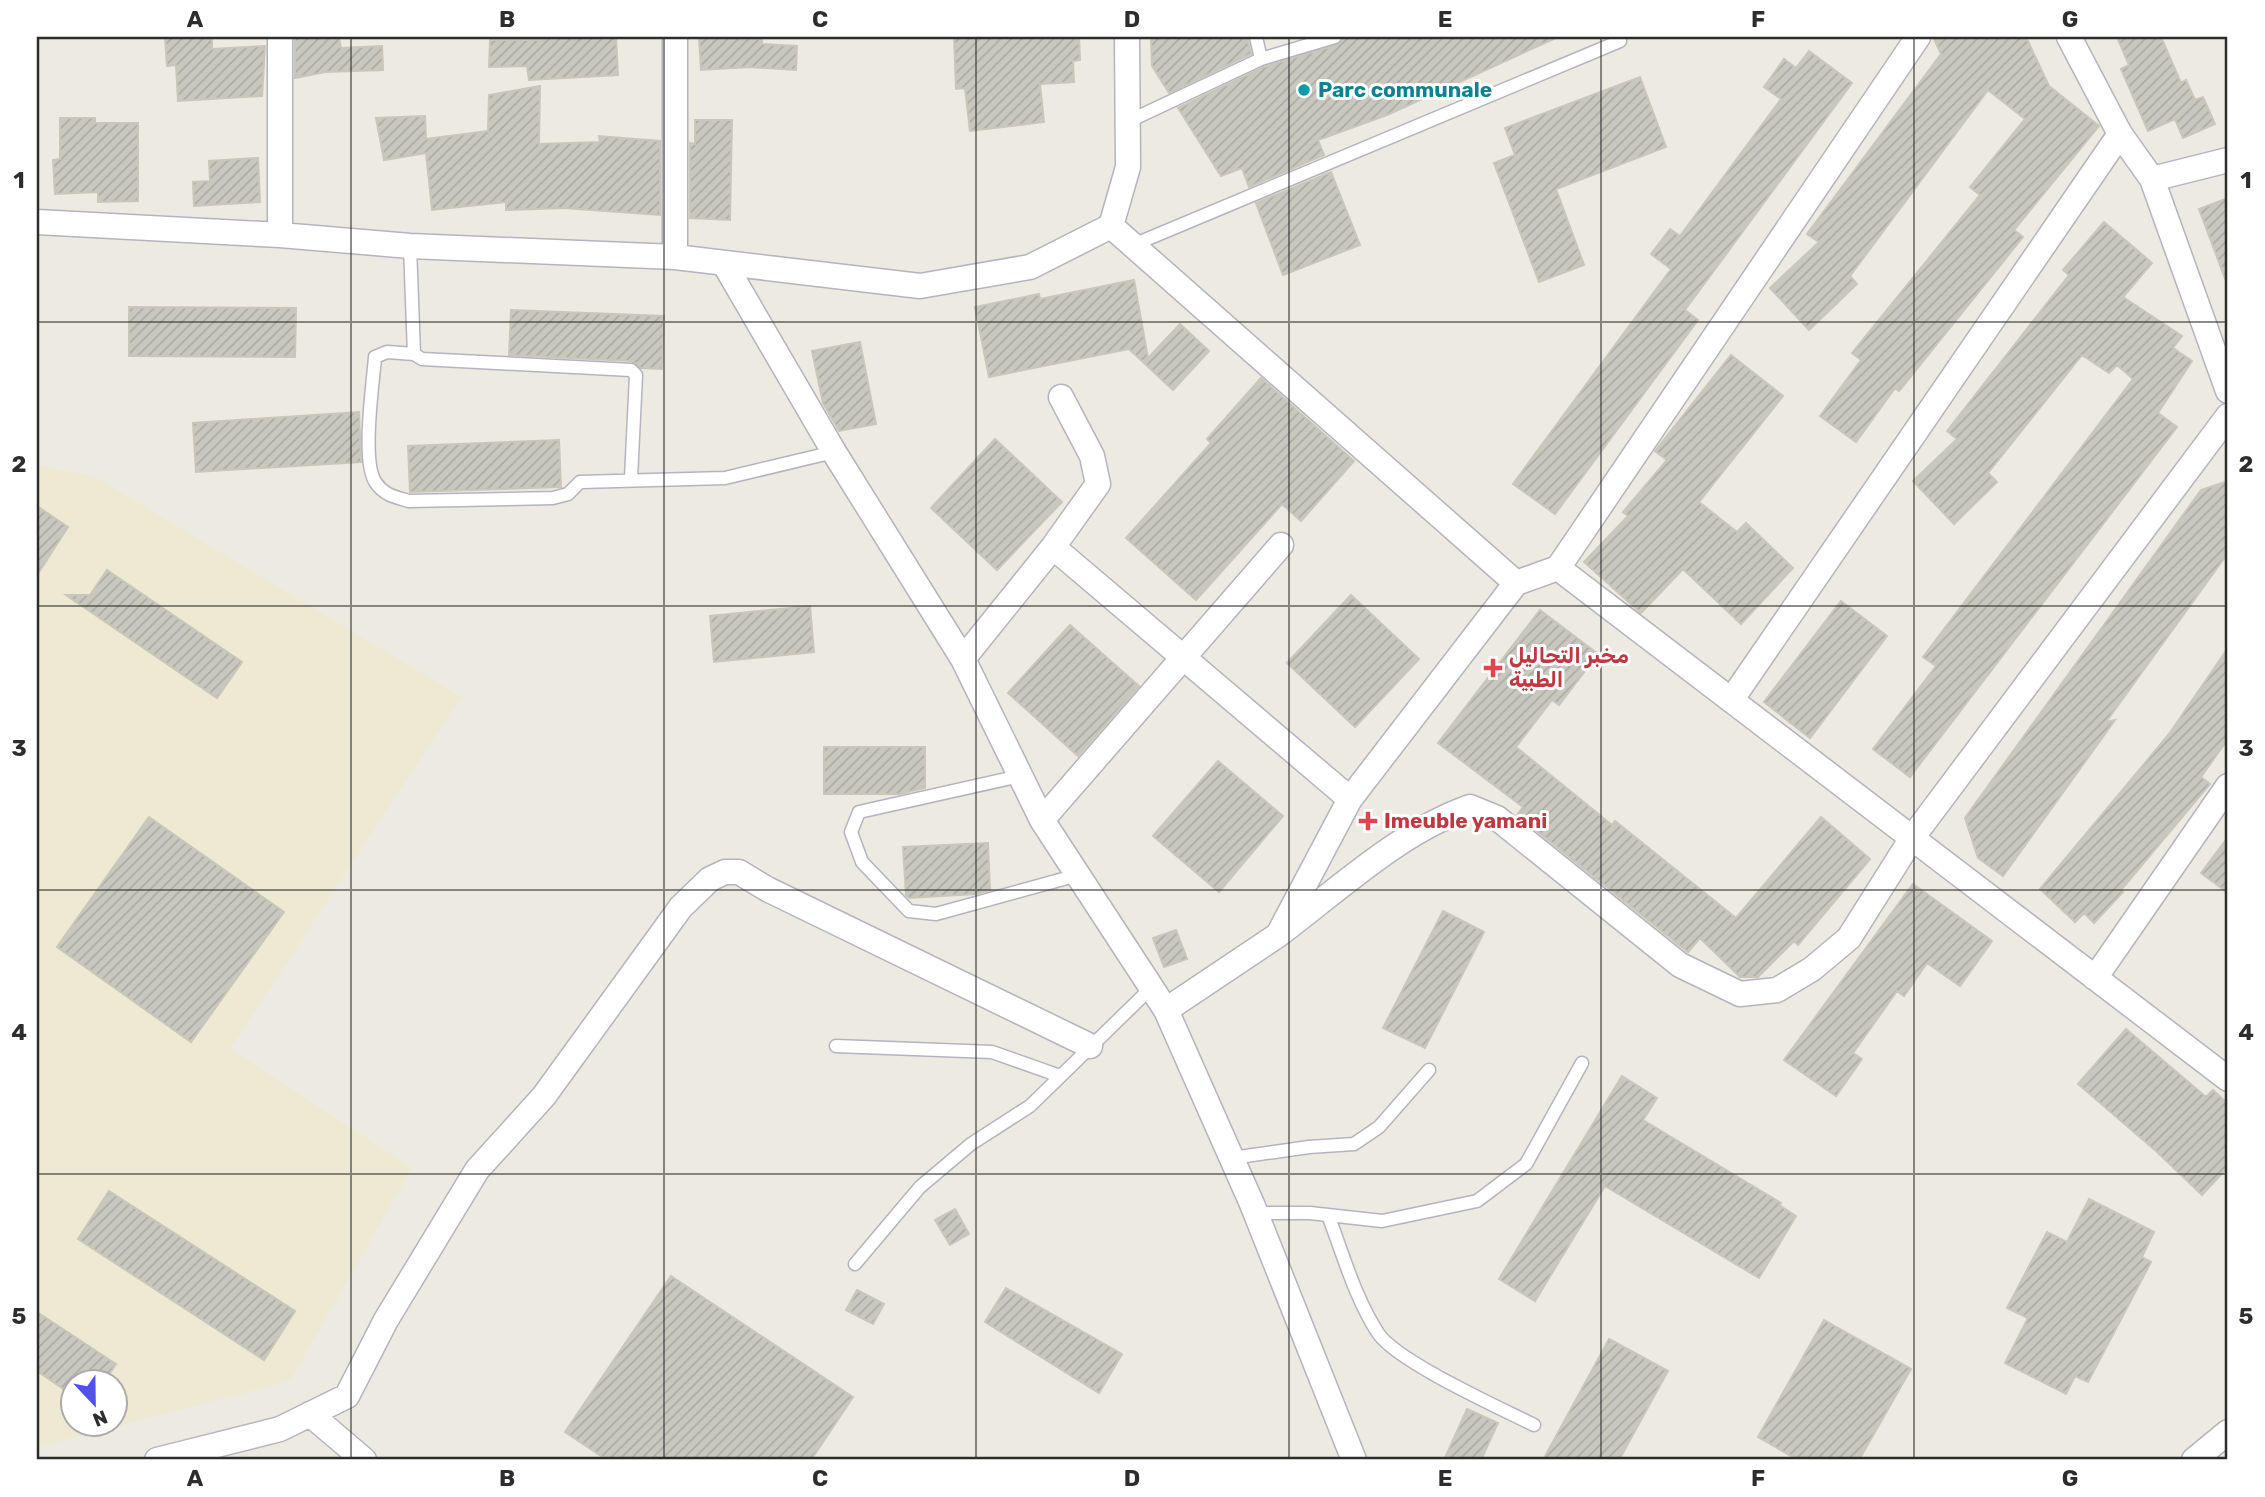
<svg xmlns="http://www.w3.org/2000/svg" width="2265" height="1497" viewBox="0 0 2265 1497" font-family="Rubik,Cairo,sans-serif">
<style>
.education{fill:#ede9d2;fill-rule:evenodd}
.building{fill:url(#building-hatch);stroke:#c9c6ba;stroke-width:2}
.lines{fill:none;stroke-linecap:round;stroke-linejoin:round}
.lane-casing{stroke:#b4b4bf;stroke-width:15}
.street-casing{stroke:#b4b4bf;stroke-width:27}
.lane{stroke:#fff;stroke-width:12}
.street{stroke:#fff;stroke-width:24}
.grid{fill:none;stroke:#2d2d2d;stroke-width:2;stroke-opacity:0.55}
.culture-dot{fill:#0f9aa8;stroke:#fff;stroke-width:2.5}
.health-dot{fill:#e0444e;stroke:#fff;stroke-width:2.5}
.labels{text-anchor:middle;stroke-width:6;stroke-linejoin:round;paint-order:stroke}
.culture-label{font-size:21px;font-weight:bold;fill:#0d838f;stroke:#fff;text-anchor:start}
.health-label{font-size:21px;font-weight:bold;fill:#be3a42;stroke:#fff;text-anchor:start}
.neatline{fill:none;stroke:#2d2d2d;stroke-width:2.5}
.grid-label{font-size:23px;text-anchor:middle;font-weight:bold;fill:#2d2d2d}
</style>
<defs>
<pattern id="building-hatch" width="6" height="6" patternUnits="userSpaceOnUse" patternTransform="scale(1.75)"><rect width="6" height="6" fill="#c9c8bf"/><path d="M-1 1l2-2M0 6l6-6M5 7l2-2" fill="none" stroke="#adaca4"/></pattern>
</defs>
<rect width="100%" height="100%" fill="#edeae1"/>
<path class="education" d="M 37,465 L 95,477 L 461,697 L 230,1049 L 412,1168 L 290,1381 L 37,1447 ZM 74,1382 L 116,1382 L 116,1424 L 74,1424 Z"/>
<path class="building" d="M 165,37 L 212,37 L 212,49 L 265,46 L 262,96 L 178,101 L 176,65 L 167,66 Z
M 295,37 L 339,37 L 341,48 L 382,46 L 383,70 L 325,72 L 295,78 Z
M 544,37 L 616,37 L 618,75 L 529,80 L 527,66 L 489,67 L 490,40 L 544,40 Z
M 699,37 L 750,37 L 750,39 L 762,39 L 762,44 L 797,46 L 796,70 L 749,67 L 701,70 Z
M 954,37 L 1079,37 L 1080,60 L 1073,61 L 1074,82 L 1040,84 L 1044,122 L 970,131 L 965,88 L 956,89 Z
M 1151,37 L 1247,37 L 1251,54 L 1169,93 L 1152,66 Z
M 1344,37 L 1558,37 L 1387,115 L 1318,140 L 1324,155 L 1249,187 L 1242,168 L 1221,176 L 1178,108 L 1264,67 L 1337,45 Z
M 1933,37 L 2026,37 L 2049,86 L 2099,126 L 2014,230 L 2023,237 L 1899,391 L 1895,388 L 1856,442 L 1820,416 L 1861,360 L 1852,353 L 1980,195 L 1970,187 L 2025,119 L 1988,90 L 1850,276 L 1857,284 L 1809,330 L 1770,288 L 1819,242 L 1807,234 L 1941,54 Z
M 2117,37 L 2161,37 L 2181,83 L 2186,80 L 2195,100 L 2203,97 L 2215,124 L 2183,138 L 2175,119 L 2148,131 L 2121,69 L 2129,65 Z
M 1809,51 L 1852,83 L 1685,310 L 1698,320 L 1555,514 L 1513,484 L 1671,269 L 1651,254 L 1670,229 L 1680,236 L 1781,99 L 1764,87 L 1784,59 L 1796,68 Z
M 1640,77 L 1666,147 L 1556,189 L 1584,265 L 1539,282 L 1494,163 L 1515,155 L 1505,128 Z
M 540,86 L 539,144 L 600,142 L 599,136 L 660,141 L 660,215 L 564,208 L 506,210 L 506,202 L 432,210 L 426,153 L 384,160 L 376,118 L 425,116 L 426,139 L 488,131 L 489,95 Z
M 60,118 L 95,118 L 95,123 L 138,123 L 138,201 L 98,202 L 98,192 L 55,194 L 53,160 L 60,159 Z
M 695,120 L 732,120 L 730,220 L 690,218 L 690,143 L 695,144 Z
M 258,158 L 260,202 L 194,206 L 193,182 L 210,181 L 209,161 Z
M 1331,172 L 1360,245 L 1283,275 L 1256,203 Z
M 2228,198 L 2228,280 L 2226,281 L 2199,209 Z
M 2104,222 L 2152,263 L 2123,297 L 2182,336 L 2173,348 L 2192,361 L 2158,413 L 2177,427 L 1910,777 L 1873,749 L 1936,666 L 1923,657 L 2133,379 L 2117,365 L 2109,373 L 2082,355 L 1988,473 L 1997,482 L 1954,524 L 1913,481 L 1957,439 L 1947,431 L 2069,275 L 2063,270 Z
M 1134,280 L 1148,358 L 1180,324 L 1209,351 L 1173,390 L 1129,349 L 989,377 L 975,307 L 1039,294 L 1040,299 Z
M 129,307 L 296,308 L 295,357 L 129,356 Z
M 511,310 L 664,316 L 662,369 L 641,368 L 631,361 L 509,355 Z
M 860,342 L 876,424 L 839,431 L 823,403 L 812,351 Z
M 1731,355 L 1783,396 L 1699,502 L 1737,532 L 1746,523 L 1793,568 L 1741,624 L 1683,569 L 1641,613 L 1584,562 L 1628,516 L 1623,512 L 1667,460 L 1655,451 Z
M 1261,378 L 1354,461 L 1301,521 L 1282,504 L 1196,600 L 1126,538 L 1211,443 L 1207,439 Z
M 359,412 L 361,462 L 196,472 L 193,423 Z
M 995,439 L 1062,502 L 997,570 L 931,508 Z
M 559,440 L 561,487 L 410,492 L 408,446 Z
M 2228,481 L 2228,553 L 2106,722 L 2115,720 L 2003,876 L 1978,858 L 1965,818 L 2201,490 Z
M 37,506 L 68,527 L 37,575 Z
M 107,570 L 242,662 L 217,698 L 66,595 L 90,595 Z
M 1351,595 L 1419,659 L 1355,727 L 1287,663 Z
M 1841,601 L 1887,636 L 1810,738 L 1764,702 Z
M 810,606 L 814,652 L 714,662 L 710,616 Z
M 1540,610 L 1598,654 L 1559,705 L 1552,700 L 1516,747 L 1612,825 L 1615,821 L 1736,918 L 1821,817 L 1870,859 L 1798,945 L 1794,941 L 1758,977 L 1740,977 L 1700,938 L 1688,952 L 1517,815 L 1523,807 L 1438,743 Z
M 1070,625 L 1139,686 L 1078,756 L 1008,693 Z
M 2228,648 L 2228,739 L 2201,777 L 2210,784 L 2121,890 L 2123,892 L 2094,923 L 2084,913 L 2075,922 L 2040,889 L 2169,734 Z
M 824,747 L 925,747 L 925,788 L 899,794 L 824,794 Z
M 1218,761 L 1283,816 L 1219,892 L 1153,836 Z
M 149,817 L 284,912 L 191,1042 L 57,947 Z
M 2228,837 L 2228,893 L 2201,873 Z
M 988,843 L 990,890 L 976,894 L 909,898 L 906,895 L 903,847 Z
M 1913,884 L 1992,941 L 1960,986 L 1927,963 L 1904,996 L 1897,991 L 1853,1053 L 1862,1059 L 1836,1096 L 1784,1060 Z
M 1443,911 L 1484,932 L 1425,1048 L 1383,1028 Z
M 1176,930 L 1187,959 L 1164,967 L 1153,938 Z
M 2126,1029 L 2206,1097 L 2213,1090 L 2228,1104 L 2228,1167 L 2202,1195 L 2156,1151 L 2078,1084 Z
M 1622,1076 L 1657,1098 L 1643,1120 L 1781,1203 L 1779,1205 L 1796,1216 L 1759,1278 L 1605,1186 L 1535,1301 L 1499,1279 Z
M 109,1191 L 295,1311 L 264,1360 L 78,1239 Z
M 2089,1199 L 2154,1232 L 2142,1257 L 2151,1262 L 2088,1382 L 2075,1376 L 2066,1394 L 2005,1363 L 2028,1318 L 2007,1308 L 2047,1232 L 2067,1242 Z
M 955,1209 L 969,1234 L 950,1245 L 935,1220 Z
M 671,1276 L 853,1397 L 811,1460 L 607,1460 L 565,1432 Z
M 1006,1288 L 1122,1354 L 1099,1393 L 985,1322 Z
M 857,1290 L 884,1304 L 873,1324 L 846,1310 Z
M 37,1312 L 116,1364 L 104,1382 L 74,1382 L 74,1396 L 37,1371 Z
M 1824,1320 L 1911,1369 L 1859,1460 L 1798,1460 L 1758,1437 Z
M 1609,1339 L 1668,1371 L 1619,1460 L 1543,1460 Z
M 1467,1409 L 1498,1423 L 1481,1460 L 1444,1460 Z"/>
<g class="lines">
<g class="lane-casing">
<path id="lane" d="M 1256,37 L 1261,59
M 1127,122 L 1261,59 L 1335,37
M 1133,245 L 1620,41
M 410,246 L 414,354 L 422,359 L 631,370 L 636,375 L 631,478
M 414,354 L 387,352 L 375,357 C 373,384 361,463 376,483 C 384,495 395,497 409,501 L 553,498 L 568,494 L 580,482 L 725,478 L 834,452
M 1020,776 L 859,812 L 851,832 L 862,862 L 909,911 L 936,914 L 1078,875
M 836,1046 L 992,1052 L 1060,1076
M 1232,1158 L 1309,1147 L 1354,1144 L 1379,1127 L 1429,1070
M 1256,1213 L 1310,1213 L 1382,1221 L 1477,1201 L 1526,1164 L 1582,1063
M 1328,1215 C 1343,1254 1355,1298 1378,1333 C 1396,1361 1500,1408 1534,1425
M 855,1264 L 920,1187 L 971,1144 L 1030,1106 L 1151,988"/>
</g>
<g class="street-casing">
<path id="street" d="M 675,37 L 675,257
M 2069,37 L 2120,134 L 2152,179 L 2228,391
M 2152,179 L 2228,160
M 37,222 L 280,235 L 410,246 L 675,257 L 920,286 L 1030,267 L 1111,226 L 1128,167 L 1127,37
M 1111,226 L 1516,583
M 280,235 L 280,37
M 725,265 L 834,452 L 963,659 L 1042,820 L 1166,1010 L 1252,1204 L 1354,1460
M 1053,547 L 1350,799
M 1558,568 L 2228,1079
M 963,659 L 1053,547 L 1098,484 L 1092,456 L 1061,397
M 1732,699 L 2120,134
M 1042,820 L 1281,545
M 1278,935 C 1338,890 1399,832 1470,807 L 1497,818 L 1680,965 L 1740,994 L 1777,990 L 1812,969 L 1849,938 L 1912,838 L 2228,416
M 2095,978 L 2228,786
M 1166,1010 L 1278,935 L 1350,799 L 1516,583 L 1558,568 L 1918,37
M 310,1414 L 364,1460
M 157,1460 L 280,1429 L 347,1396 L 386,1320 L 477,1170 L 544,1096 L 681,907 L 710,879 L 725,872 L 739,872 L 767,889 L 1090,1046
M 2194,1460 L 2228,1432"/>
</g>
<use href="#lane" class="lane"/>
<use href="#street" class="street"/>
</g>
<path class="grid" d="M 351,37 L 351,1460M 664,37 L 664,1460M 976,37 L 976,1460M 1289,37 L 1289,1460M 1601,37 L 1601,1460M 1914,37 L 1914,1460M 37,322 L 2228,322M 37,606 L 2228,606M 37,890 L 2228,890M 37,1174 L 2228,1174"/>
<circle class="culture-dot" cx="1304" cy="90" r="7"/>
<g class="health-dot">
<path d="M1489.5 657.5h7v7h7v7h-7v7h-7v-7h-7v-7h7z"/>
<path d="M1364.5 810.5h7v7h7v7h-7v7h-7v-7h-7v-7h7z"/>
</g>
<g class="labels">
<g class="culture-label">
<text x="1318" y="97">Parc communale</text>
</g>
<g class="health-label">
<text x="1509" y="663">مخبر التحاليل<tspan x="1509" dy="24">الطبية</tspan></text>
<text x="1384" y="828">Imeuble yamani</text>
</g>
</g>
<rect width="2265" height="1497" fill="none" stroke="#ffffff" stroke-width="77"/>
<g transform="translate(94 1403) rotate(158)"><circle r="33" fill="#ffffff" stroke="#ababab" stroke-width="2"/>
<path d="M0-5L12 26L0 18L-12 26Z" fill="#5052eb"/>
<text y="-10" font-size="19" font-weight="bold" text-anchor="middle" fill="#2d2d2d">N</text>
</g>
<rect x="38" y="38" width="2188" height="1420" class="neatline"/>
<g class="grid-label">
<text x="195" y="27">A</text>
<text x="507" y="27">B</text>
<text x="820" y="27">C</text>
<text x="1132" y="27">D</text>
<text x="1445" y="27">E</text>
<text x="1758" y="27">F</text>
<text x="2070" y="27">G</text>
<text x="19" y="188">1</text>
<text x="2246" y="188">1</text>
<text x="19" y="472">2</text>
<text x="2246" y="472">2</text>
<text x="19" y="756">3</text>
<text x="2246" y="756">3</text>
<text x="19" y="1040">4</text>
<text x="2246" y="1040">4</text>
<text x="19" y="1324">5</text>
<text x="2246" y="1324">5</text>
<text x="195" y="1486">A</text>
<text x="507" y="1486">B</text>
<text x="820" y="1486">C</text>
<text x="1132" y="1486">D</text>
<text x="1445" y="1486">E</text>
<text x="1758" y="1486">F</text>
<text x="2070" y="1486">G</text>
</g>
</svg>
